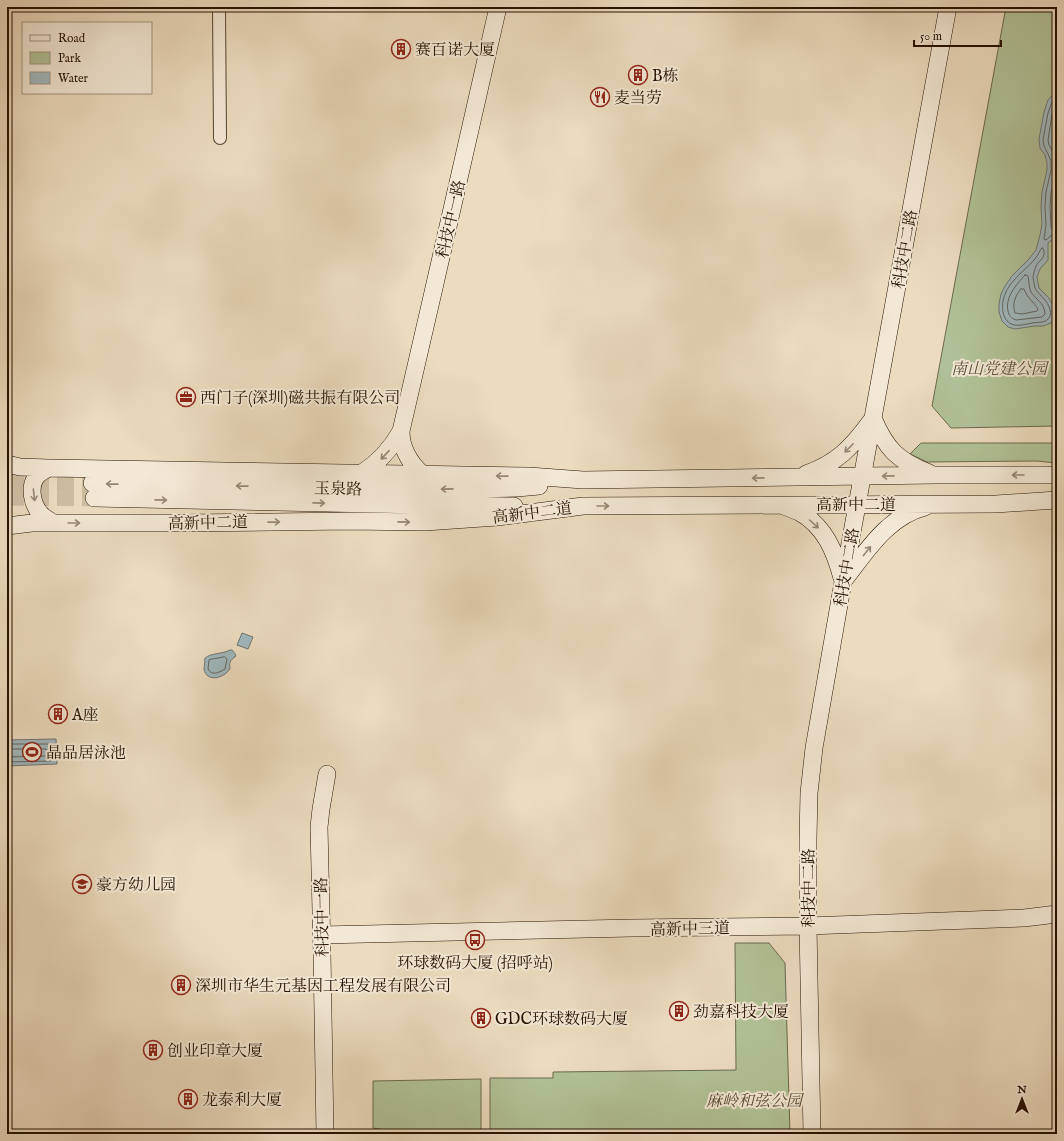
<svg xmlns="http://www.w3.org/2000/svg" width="1064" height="1141" viewBox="0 0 1064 1141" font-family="'IM FELL English','Noto Serif SC',serif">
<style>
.green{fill:#b1c197;stroke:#6c694c}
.water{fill:#a0b8be;stroke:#6f7572}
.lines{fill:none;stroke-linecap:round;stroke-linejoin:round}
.shore{stroke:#63645f;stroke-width:1}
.secondary-tunnel{stroke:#cebda2;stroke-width:17;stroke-dasharray:17 8;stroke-linecap:butt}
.street-casing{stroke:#584430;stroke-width:14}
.secondary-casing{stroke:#261100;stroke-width:18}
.street{stroke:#f3e8d5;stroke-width:12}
.secondary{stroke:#f3e8d5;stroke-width:17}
.oneway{stroke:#978775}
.labels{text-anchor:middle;stroke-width:4;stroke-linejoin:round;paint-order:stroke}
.poi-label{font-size:16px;fill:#261100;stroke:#f3e8d5;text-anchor:start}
.street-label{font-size:16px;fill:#261100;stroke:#f3e8d5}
.park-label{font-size:16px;font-style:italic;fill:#574f35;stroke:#f3e8d5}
</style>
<rect width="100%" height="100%" fill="#ecdbbf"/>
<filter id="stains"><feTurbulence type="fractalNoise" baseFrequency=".005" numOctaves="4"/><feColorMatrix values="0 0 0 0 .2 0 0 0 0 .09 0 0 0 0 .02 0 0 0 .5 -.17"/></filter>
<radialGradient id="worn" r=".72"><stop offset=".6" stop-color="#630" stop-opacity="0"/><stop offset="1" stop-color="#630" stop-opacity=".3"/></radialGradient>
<path class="green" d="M 1006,7 L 1057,7 L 1057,426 L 951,428 L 932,406 Z
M 921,443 L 1057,443 L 1057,463 L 1036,461 L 927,462 L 910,454 Z
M 735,943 L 769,943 L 785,963 L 790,1134 L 490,1134 L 490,1078 L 553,1078 L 553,1072 L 736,1070 Z
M 481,1079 L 481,1128 L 477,1134 L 410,1134 L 373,1128 L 373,1081 Z"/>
<path class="water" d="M 1057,90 L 1057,236 L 1048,243 L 1048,260 L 1040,269 L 1037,277 L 1039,288 L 1049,298 L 1054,307 L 1055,316 L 1051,323 L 1043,326 L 1035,326 L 1015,329 L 1008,327 L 1002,321 L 999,312 L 999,304 L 1001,294 L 1005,286 L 1012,276 L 1029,259 L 1036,250 L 1040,235 L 1042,224 L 1041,207 L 1042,192 L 1047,170 L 1047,163 L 1045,155 L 1040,148 L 1039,139 L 1044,112 L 1048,100 Z
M 242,633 L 253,637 L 248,649 L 237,645 Z
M 230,650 L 232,650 L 236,655 L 235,657 C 230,660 229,663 230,669 C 226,675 215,681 208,676 C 206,675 205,672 204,670 L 205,658 C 211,653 223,654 230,650 Z
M 56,739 L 57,764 L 7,766 L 7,740 Z"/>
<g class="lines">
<path class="shore" d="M 1057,96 L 1052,102 L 1048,113 L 1043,140 L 1044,146 L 1048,154 L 1051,161 L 1051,170 L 1046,192 L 1045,207 L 1046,225 L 1044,239 L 1046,240 L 1053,234 L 1057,233
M 1057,104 L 1052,114 L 1048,140 L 1049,145 L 1053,152 L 1056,163 L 1056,171 L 1051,193 L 1050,207 L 1051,227 L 1052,229 L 1057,228
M 1043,248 C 1047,258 1040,259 1036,266 C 1035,269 1033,275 1033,278 C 1034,281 1034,287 1036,290 C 1038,293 1042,296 1044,299 C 1049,304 1054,315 1047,320 C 1043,323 1037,322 1032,323 C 1027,324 1020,326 1014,325 C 1002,322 1001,307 1004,297 C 1010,276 1034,267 1041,249 Z
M 1025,275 L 1028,276 C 1029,281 1029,288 1031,292 C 1037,301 1044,302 1045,314 L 1042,317 L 1016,320 C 1011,318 1009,316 1008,311 C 1005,297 1016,285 1025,275 Z
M 1021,289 L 1024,289 C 1027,298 1034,302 1038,309 L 1037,311 L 1022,314 L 1015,313 C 1012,304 1015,296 1021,289 Z
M 225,657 L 227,659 L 225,669 C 218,673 212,676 208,669 L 209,660 Z
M 7,744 L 51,744 L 52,745 L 53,758 L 51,761 L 7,762
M 7,749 L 45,749 L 47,750 L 47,754 L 46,756 L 7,757"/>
<path class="secondary-tunnel" d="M 7,482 L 92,483
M 7,497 L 94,498"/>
<g class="street-casing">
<path id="street" d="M 219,7 L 220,138"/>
</g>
<g class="secondary-casing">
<path id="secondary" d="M 873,418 C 886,449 898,461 929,473
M 401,431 C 401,448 409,462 422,474
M 7,464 L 20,467 L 49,468 L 529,476 L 583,480 L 935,475 L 1057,475
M 49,468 C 45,470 39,473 36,477 C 29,487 32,504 40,513 C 43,517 49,520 53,523
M 362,473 C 379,462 391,449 401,431 L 434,288 L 498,7
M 806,474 C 837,463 851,448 871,421
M 92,483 L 421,490 L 517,488 L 539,486
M 94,498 L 421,505 L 514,506
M 784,506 C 789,508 794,510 799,512 C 825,526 835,552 842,578
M 7,526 L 32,523 L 185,523 L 348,521 L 425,522 L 497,517 L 583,506 L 996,504 L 1057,500
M 844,580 C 866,552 888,516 925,507
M 322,935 L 632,928 L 808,926 L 1024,918 L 1057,914
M 325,1134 L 322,953 L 319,827 L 321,809 L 327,774
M 812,1134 L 808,926 L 808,839 L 809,793 L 814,748 L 843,582 L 948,7"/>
</g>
<use href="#street" class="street"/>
<use href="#secondary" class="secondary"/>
</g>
<defs><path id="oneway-shaft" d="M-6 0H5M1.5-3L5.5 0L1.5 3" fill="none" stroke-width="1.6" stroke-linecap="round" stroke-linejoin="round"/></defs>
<g class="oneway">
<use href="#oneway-shaft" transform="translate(849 448) rotate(135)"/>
<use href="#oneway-shaft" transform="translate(385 455) rotate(133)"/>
<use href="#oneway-shaft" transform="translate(1018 475) rotate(180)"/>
<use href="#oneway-shaft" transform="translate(502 476) rotate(-179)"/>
<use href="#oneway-shaft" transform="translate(888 476) rotate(179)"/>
<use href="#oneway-shaft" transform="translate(758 478) rotate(179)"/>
<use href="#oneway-shaft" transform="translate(112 484) rotate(-179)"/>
<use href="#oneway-shaft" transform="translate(242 486) rotate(-179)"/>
<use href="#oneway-shaft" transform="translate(447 489) rotate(179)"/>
<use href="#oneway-shaft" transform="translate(34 495) rotate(84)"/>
<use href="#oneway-shaft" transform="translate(161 500) rotate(1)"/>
<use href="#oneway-shaft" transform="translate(319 503) rotate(1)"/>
<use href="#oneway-shaft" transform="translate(603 506)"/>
<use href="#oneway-shaft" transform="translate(274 522) rotate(-1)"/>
<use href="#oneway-shaft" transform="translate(404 522) rotate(1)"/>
<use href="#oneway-shaft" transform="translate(74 523)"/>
<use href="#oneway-shaft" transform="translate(814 524) rotate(42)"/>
<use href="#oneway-shaft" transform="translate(867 551) rotate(-52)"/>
</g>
<defs>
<g id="building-ring" transform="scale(1)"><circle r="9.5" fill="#f3e8d5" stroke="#8f2418" stroke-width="1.5"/><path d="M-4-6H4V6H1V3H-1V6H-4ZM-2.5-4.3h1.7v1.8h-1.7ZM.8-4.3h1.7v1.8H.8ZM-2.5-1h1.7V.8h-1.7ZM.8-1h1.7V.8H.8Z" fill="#8f2418"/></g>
<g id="restaurant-ring" transform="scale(1)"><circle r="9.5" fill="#f3e8d5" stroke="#8f2418" stroke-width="1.5"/><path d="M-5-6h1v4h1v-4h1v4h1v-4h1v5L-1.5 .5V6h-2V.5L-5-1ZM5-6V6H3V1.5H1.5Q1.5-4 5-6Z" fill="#8f2418"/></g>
<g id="office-ring" transform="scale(1)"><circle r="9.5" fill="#f3e8d5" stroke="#8f2418" stroke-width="1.5"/><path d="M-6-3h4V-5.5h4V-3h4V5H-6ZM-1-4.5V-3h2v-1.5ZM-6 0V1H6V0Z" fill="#8f2418"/></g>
<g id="stadium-ring" transform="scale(1)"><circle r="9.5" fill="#f3e8d5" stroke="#8f2418" stroke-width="1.5"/><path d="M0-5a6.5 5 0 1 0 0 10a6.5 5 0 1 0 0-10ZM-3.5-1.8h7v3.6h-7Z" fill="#8f2418"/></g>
<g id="school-ring" transform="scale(1)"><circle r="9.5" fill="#f3e8d5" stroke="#8f2418" stroke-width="1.5"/><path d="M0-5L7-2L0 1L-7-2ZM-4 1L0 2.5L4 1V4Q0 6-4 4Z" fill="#8f2418"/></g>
<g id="bus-ring" transform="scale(1)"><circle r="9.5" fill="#f3e8d5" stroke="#8f2418" stroke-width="1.5"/><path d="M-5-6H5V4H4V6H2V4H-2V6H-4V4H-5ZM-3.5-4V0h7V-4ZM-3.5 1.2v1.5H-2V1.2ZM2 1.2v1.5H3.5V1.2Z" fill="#8f2418"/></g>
</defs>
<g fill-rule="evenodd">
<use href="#building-ring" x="401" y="49"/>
<use href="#building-ring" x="638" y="75"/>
<use href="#restaurant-ring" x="600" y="97"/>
<use href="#office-ring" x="186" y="397"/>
<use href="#building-ring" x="58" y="714"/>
<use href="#stadium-ring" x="32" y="752"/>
<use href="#school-ring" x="82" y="884"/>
<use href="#bus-ring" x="475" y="940"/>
<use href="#building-ring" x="181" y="985"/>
<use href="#building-ring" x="679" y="1011"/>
<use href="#building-ring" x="481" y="1018"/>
<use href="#building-ring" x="153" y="1050"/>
<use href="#building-ring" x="188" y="1099"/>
</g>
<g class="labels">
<g class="poi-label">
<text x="415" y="55">赛百诺大厦</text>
<text x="652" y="81">B栋</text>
<text x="614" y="103">麦当劳</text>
<text x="200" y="403">西门子(深圳)磁共振有限公司</text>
<text x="72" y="720">A座</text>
<text x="46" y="758">晶品居泳池</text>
<text x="96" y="890">豪方幼儿园</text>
<text x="475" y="968" text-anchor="middle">环球数码大厦 (招呼站)</text>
<text x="195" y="991">深圳市华生元基因工程发展有限公司</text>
<text x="693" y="1017">劲嘉科技大厦</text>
<text x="495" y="1024">GDC环球数码大厦</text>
<text x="167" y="1056">创业印章大厦</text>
<text x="202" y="1105">龙泰利大厦</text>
</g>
<g class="street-label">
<text transform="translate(450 219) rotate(-77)" y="6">科技中一路</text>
<text transform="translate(904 249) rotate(-80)" y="6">科技中二路</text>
<text transform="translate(338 488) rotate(1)" y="6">玉泉路</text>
<text x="856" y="510">高新中二道</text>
<text transform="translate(532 512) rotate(-7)" y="6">高新中二道</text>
<text transform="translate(208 522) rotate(-1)" y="6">高新中二道</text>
<text transform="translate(846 567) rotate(-80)" y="6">科技中二路</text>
<text transform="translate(808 888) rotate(-90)" y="6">科技中二路</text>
<text transform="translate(321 917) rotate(-91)" y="6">科技中一路</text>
<text transform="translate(690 928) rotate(-1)" y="6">高新中三道</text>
</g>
<g class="park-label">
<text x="999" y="374">南山党建公园</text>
<text x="754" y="1106">麻岭和弦公园</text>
</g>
</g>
<rect width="1064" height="1141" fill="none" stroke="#ecdbbf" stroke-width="24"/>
<rect x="8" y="8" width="1048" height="1125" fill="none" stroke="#261100" stroke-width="2"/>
<rect x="12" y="12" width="1040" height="1117" fill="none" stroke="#261100"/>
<rect x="22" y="22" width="130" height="72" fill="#f3e8d5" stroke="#a19280"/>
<rect x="30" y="35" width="20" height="6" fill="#f3e8d5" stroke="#a19280"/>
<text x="58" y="42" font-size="12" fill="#261100">Road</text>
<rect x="30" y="52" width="20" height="12" fill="#b1c197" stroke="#a19280"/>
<text x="58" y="62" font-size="12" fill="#261100">Park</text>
<rect x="30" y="72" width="20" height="12" fill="#a0b8be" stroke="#a19280"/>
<text x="58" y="82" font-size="12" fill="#261100">Water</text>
<g transform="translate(1022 1099)" stroke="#f3e8d5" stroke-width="3" paint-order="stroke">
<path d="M0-3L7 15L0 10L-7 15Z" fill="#261100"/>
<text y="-6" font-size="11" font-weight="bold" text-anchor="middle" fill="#261100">N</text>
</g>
<path d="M914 40v6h87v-6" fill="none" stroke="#261100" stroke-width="2"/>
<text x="920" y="40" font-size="12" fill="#261100" stroke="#f3e8d5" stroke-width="3" paint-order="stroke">50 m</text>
<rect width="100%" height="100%" filter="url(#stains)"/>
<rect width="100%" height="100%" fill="url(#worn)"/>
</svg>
